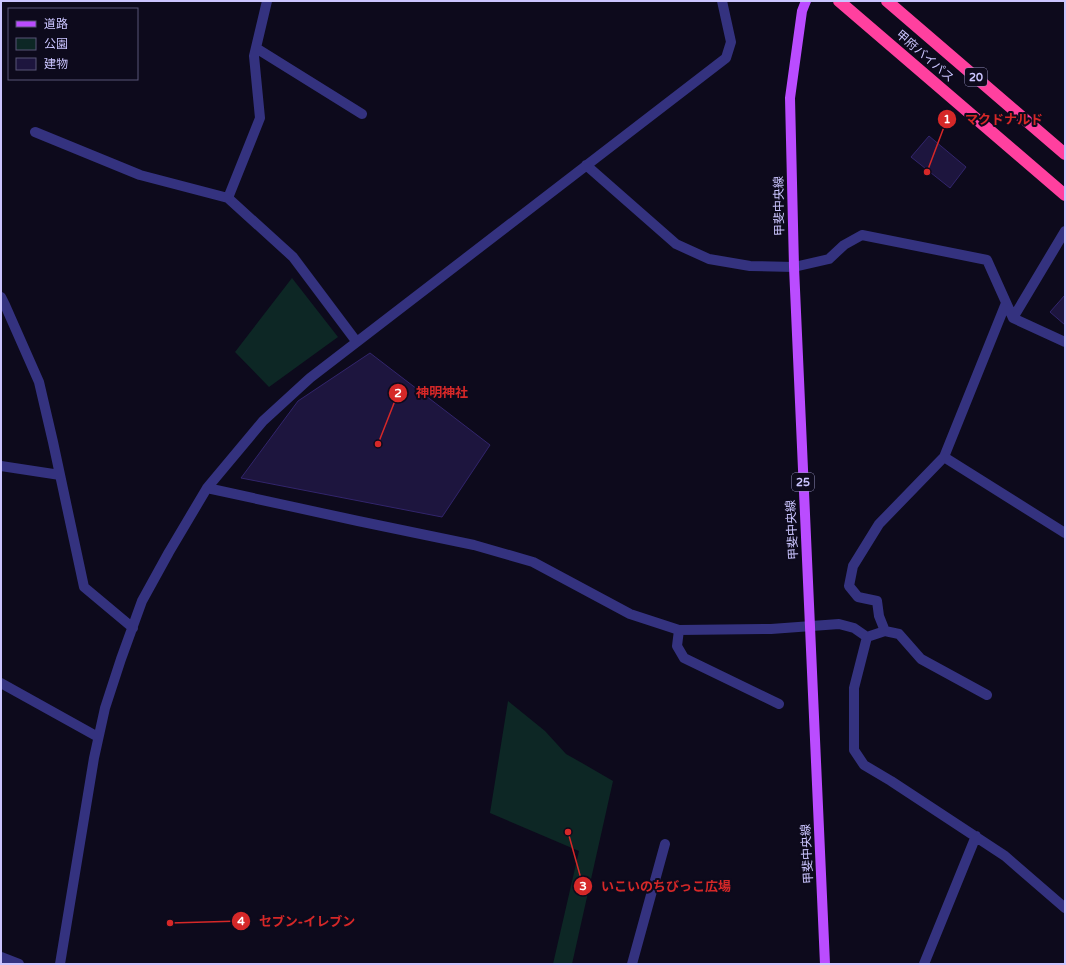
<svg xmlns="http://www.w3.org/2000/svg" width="1066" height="965" viewBox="0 0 1066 965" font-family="'Varela Round','Noto Sans JP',sans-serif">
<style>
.green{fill:#0d2725}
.building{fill:#1d153e;stroke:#32256c}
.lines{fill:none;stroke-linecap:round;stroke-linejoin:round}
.minor{stroke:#34327f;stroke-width:10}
.major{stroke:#ba4cff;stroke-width:10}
.highway{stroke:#ff409f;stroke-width:12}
.labels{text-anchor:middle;stroke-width:4;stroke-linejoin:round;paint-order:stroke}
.shield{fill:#0d0a1c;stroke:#928dbb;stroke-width:1}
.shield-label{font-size:11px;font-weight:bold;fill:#cbc5ff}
.street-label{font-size:12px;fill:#cbc5ff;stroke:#0d0a1c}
.leader{fill:none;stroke:#d62828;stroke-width:1.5}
.callout-dot{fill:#d62828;stroke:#0d0a1c;stroke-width:1.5}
.mark-label{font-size:12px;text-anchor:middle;font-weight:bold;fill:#fff}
.callout-label{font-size:13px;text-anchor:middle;font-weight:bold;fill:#d62828;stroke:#0d0a1c;stroke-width:4;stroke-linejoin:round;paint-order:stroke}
</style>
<rect width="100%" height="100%" fill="#0d0a1c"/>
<path class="green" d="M 292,278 L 338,337 L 269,387 L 235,352 Z
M 508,701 L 545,731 L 566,754 L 582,763 L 613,781 L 572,964 L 553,964 L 579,851 L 490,813 Z"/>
<path class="building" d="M 929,136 L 966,167 L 950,188 L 911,157 Z
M 1065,295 L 1065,325 L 1050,312 Z
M 370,353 L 490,445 L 442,517 L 241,478 L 298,401 Z"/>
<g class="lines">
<path class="minor" d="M 267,1 L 254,56 L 260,118 L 228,198 L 293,257 L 356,341
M 256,48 L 362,114
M 35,132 L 140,175 L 228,198
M 586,165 L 676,244 L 709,259 L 750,266 L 794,267 L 829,259 L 844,245 L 862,235 L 987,260 L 1013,318 L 1065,342
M 1,297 L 5,305 L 39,382 L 53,442 L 84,587 L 133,628
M 1013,318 L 1065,231
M 944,457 L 1065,533
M 1,466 L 60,475
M 207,488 L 358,521 L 474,545 L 533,562 L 630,614 L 679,630 L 771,629 L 839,624 L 854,628 L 867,637 L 854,688 L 854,750 L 864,765 L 891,781 L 1005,856 L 1065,908
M 679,630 L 677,646 L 684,658 L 779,704
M 885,631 L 879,616 L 877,601 L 858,597 L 849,586 L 853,566 L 879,524 L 944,457 L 1006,303
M 867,637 L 885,631 L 899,634 L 921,659 L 987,695
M 1,683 L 98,737
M 1,957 L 19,964
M 60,964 L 94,758 L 105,708 L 121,659 L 142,601 L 169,552 L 207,488 L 263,421 L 310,378 L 726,58 L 731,42 L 722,1
M 632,964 L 665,844
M 924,964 L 976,836"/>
<path class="major" d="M 806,1 L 802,11 L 790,98 L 794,267 L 825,964"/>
<path class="highway" d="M 839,1 L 1065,195
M 887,1 L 1065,154"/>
</g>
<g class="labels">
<g class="shield">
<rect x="965" y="68" width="22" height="18" rx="3"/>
<rect x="792" y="473" width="22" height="18" rx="3"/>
</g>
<g class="shield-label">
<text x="976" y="81">20</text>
<text x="803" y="486">25</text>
</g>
<g class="street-label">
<text transform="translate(925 56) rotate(41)" y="4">甲府バイパス</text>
<text transform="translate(779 206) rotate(-91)" y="4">甲斐中央線</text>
<text transform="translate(792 530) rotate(-93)" y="4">甲斐中央線</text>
<text transform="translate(807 854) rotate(-93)" y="4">甲斐中央線</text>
</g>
</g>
<path class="leader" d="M927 172L947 119M378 444L398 393M568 832L583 886M170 923L241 921"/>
<g class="callout-dot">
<circle cx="927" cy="172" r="4"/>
<circle cx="378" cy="444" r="4"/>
<circle cx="568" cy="832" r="4"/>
<circle cx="170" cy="923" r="4"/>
<circle cx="947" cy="119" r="10"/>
<circle cx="398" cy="393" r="10"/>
<circle cx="583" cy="886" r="10"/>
<circle cx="241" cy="921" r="10"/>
</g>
<g class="mark-label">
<text x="947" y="123">1</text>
<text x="398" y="397">2</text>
<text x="583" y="890">3</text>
<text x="241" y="925">4</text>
</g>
<g class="callout-label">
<text x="1004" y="124">マクドナルド</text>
<text x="442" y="397">神明神社</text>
<text x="666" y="891">いこいのちびっこ広場</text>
<text x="307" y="926">セブン-イレブン</text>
</g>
<rect width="1066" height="965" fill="none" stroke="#cbc5ff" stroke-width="4"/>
<rect x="8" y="8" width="130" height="72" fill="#0d0a1c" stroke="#595577"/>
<rect x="16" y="21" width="20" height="6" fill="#ba4cff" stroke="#595577"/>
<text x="44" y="28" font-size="12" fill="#cbc5ff">道路</text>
<rect x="16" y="38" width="20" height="12" fill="#0d2725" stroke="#595577"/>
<text x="44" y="48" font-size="12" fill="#cbc5ff">公園</text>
<rect x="16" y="58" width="20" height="12" fill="#1d153e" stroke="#595577"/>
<text x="44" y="68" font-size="12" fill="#cbc5ff">建物</text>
</svg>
